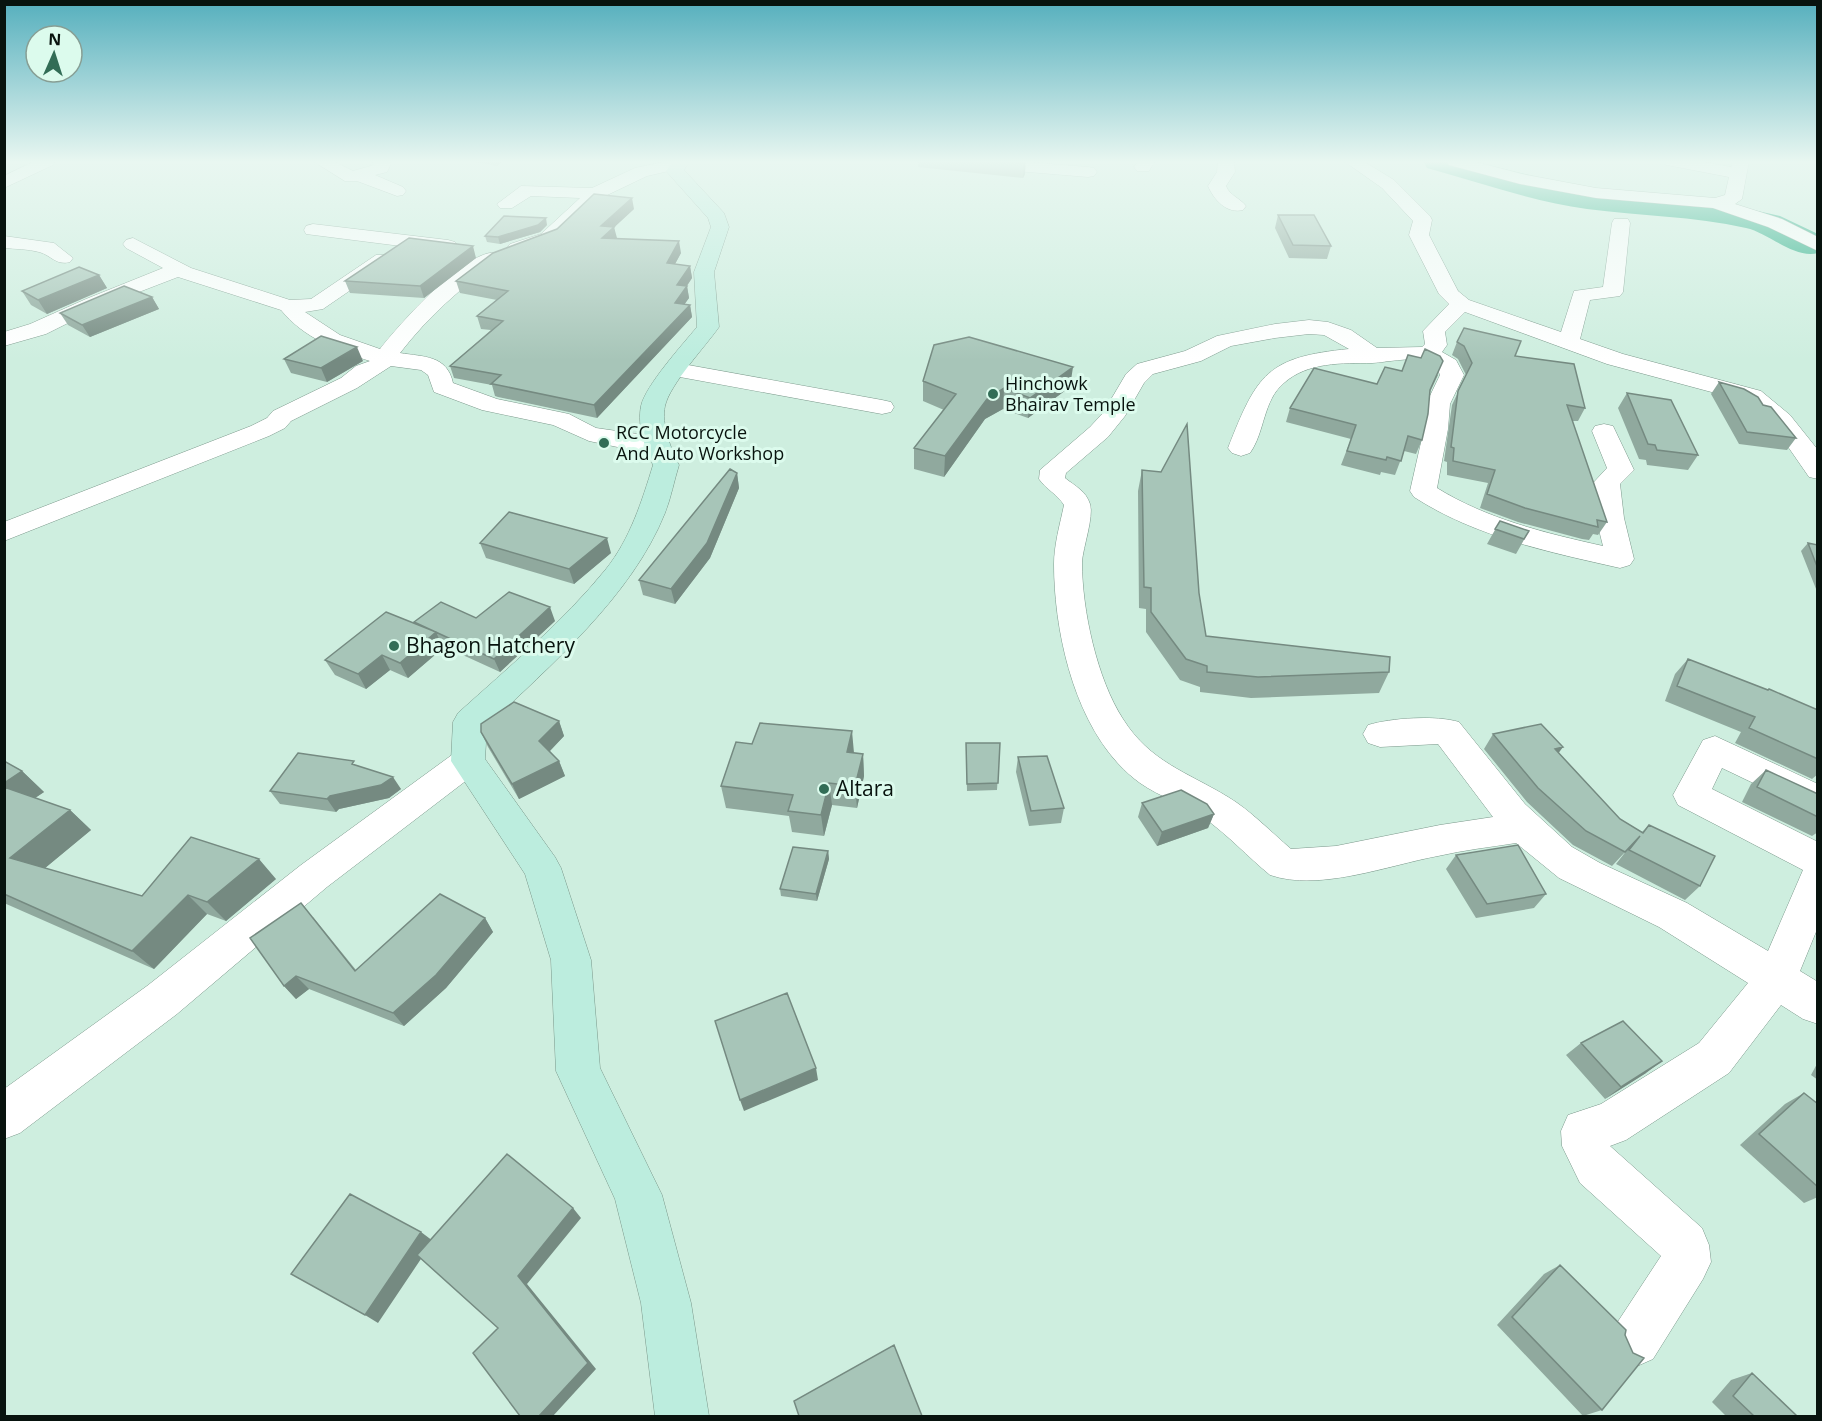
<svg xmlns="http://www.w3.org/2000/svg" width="1822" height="1421" viewBox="0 0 1822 1421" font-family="'Open Sans',sans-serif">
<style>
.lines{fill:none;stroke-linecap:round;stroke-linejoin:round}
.river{fill:#19a77d;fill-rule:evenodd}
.street-casing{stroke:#7b988b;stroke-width:1}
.secondary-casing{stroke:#7b988b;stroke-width:1}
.street{fill:#fff;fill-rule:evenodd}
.secondary{fill:#bcedde;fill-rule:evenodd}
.wall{fill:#90a99e}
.shaded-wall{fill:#758a81}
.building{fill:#a7c5b8;stroke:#758a81;stroke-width:1.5}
.poi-dot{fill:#326d56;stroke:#dcfbed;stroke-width:2}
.labels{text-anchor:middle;stroke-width:6;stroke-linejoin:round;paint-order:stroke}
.far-poi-label{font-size:18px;fill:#08130e;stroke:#dcfbed;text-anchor:start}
.poi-label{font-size:21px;fill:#08130e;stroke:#dcfbed;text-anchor:start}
</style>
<rect width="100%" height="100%" fill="#ceeedf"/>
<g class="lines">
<path class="river" d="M 1423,161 L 1472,161 L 1586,189 L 1709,200 L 1780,216 L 1818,234 L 1818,253 C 1794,259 1769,233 1746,228 C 1693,216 1640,216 1587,209 C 1533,202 1479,182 1427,168 Z"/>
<g class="street-casing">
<path id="street" d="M 35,161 L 55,161 L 53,165 L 4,188 L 4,176 Z
M 313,161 L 333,161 L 353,171 L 374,165 L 372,161 L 389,161 L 391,164 L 387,172 L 375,175 L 403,187 L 406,191 L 403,195 L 397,196 L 357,181 L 345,181 Z
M 668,161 L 687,161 L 688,163 L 686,167 L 647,176 L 601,198 L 555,242 L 517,254 L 510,252 L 507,248 L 510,244 L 541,234 L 580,198 L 531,196 L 512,208 L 500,208 L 497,204 L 521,186 L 592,188 L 635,168 Z
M 980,161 L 1013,161 L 1088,167 L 1094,168 L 1097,172 L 1094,176 L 1088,177 L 1005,170 L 982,165 Z
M 1139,161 L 1155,161 L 1149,171 L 1137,171 L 1134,167 Z
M 1218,161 L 1234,161 L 1235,172 L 1226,186 C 1230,196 1240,198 1246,206 L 1243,210 C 1227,214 1214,200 1208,186 L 1217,172 Z
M 1344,161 L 1363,161 L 1394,180 L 1430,216 L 1432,220 L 1429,235 L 1458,291 L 1469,300 L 1561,332 L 1574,291 L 1603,287 L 1612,223 L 1614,219 L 1628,219 L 1630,223 L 1623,292 L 1620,296 L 1590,300 L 1580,339 L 1623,354 L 1761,391 L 1790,415 L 1818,450 L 1818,479 L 1809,477 L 1773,425 L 1745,401 L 1607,364 L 1465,312 L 1445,332 L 1447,345 L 1442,352 L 1456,360 L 1464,375 L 1450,404 L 1448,429 L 1437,488 C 1487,519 1545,533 1603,546 L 1596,518 L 1594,482 L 1607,468 L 1592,431 L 1595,426 L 1604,424 L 1613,426 L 1634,470 L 1620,484 L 1624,518 L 1634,559 L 1630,565 L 1620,568 C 1549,552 1476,537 1414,497 L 1410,491 L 1424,429 L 1426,404 L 1440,375 C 1438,368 1431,363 1423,361 C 1408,357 1388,362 1372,363 C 1343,363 1307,362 1284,383 C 1263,400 1265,432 1250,453 L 1241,456 L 1232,453 L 1228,448 C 1257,374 1267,357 1349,349 L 1324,335 L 1309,334 L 1275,338 L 1231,346 L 1201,361 L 1153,374 L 1144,383 L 1125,416 L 1108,437 L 1066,473 L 1065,478 C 1075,486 1086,491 1090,504 C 1094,517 1083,547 1082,562 C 1082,610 1097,679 1123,719 C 1150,762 1187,772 1228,797 C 1250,810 1271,832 1291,849 L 1336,846 L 1440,825 L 1493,817 L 1438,744 L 1380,747 L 1368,743 L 1363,734 L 1368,725 C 1391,718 1436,715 1459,722 L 1525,804 L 1572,847 L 1600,863 L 1687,903 L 1768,951 L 1803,870 L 1678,805 L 1673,795 L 1703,740 L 1715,736 L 1818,784 L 1818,814 L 1722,768 L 1712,789 L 1818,842 L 1818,927 L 1800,971 L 1818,982 L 1818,1024 L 1803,1019 L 1781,1005 L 1729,1073 L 1626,1140 L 1610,1146 L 1702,1228 L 1709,1245 L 1711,1262 L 1703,1279 L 1653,1359 L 1635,1367 L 1617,1359 L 1609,1341 L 1617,1323 L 1661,1256 L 1580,1183 L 1562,1146 L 1561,1131 L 1568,1115 L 1601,1104 L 1699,1043 L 1748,983 L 1659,927 L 1559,878 L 1516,843 C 1490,847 1464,850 1438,856 C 1389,865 1319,892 1270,875 C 1248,857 1227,834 1204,818 C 1184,804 1160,797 1140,783 C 1077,738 1054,636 1054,564 C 1054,545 1060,524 1064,505 C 1058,495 1046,489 1039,479 L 1040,470 L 1090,427 L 1103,413 L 1126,374 L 1137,364 L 1185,351 L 1217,336 L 1275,324 L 1309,320 L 1328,322 L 1351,330 L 1377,348 L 1422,347 L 1425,344 L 1423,331 L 1449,304 L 1439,294 L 1409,235 L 1413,221 L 1382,188 Z
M 1447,161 L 1472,161 L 1522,174 L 1596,188 L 1715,198 L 1725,195 L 1729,177 L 1672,166 L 1666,165 L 1664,161 L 1698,161 L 1731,167 L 1733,161 L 1749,161 L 1742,199 L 1735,204 L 1782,219 L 1818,237 L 1818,251 L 1768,227 L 1713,208 L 1596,198 L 1520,184 L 1449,165 Z
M 313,224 L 448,240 L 455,242 L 458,246 L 455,250 L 448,252 L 306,234 L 304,230 L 306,226 Z
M 4,236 L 54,243 L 73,258 L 70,262 C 56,266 51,255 39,252 C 28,249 16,249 4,248 Z
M 133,238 L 191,268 L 290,300 L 311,299 L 376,255 L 390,255 L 393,259 L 390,263 L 323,309 L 305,312 L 340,335 L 380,349 C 398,326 469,245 499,253 L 502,257 L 499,261 C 461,287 428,317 400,353 C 424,357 447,355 453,383 L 497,399 L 569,414 L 596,428 L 665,438 L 669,443 L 665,448 L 656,451 L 627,449 L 589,441 L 553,425 L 482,410 L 434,392 L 428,375 L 421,370 L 391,366 L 357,388 L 291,421 L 285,428 L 269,436 L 4,541 L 4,522 L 251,426 L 267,418 L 273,411 L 341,378 L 356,366 L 370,361 C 336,350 304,338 281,310 L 178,277 L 100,307 L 46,334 L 4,346 L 4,332 L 30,324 L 86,299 L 163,268 L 126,248 L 123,244 L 126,240 Z
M 677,363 L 882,400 L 891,402 L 894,407 L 891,412 L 882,414 L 669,375 L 665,370 L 669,365 Z
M 468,748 L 480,752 L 485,761 L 480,770 L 327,887 L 177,1014 L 20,1133 L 4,1139 L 4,1089 L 147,986 L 301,865 L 456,752 Z"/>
</g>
<g class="secondary-casing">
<path id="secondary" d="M 673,161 L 689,161 L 684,170 L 724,213 L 729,227 L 714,272 L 719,327 C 705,347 670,384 665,406 C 661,424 671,449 679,465 C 674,481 671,498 665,513 C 632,596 550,666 487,726 L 485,759 L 555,857 L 561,868 L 591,960 L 600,1068 L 662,1195 L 691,1303 L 709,1416 L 655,1416 L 641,1303 L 615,1199 L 556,1071 L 551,960 L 525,874 L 451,761 L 453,722 L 458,713 C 509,667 563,622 606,569 C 630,539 642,501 653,465 C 645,448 637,426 641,406 C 645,386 683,344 697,327 L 694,272 L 711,227 L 708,218 L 666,171 Z"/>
</g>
<use href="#street" class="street"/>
<use href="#secondary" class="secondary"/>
</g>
<path class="wall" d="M 468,161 L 542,161 L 540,162 L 502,161 L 497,166 Z
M 918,161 L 1026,161 L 1025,174 L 1023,178 L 918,167 Z
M 634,209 L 614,227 L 616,239 L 681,253 L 675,264 L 690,266 L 692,278 L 687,286 L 689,298 L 684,304 L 690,305 L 692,317 L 597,418 L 498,397 L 495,396 L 492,385 L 454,378 L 450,366 L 491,330 L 481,329 L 477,316 L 497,300 L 460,293 L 456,281 L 557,229 Z
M 1278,215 L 1331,246 L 1327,259 L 1289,258 L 1275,228 Z
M 547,225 L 540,232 L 500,244 L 487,242 L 485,236 Z
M 476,258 L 424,298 L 350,293 L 345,281 Z
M 99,275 L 107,288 L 47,314 L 31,305 L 22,291 Z
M 152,297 L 159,309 L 90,337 L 68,325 L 60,313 Z
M 1457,342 L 1515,356 L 1585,408 L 1578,421 L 1572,421 L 1607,522 L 1598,535 L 1593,534 L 1589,540 L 1582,539 L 1518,522 L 1480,508 L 1488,483 L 1447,475 L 1447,462 L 1444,461 L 1452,405 L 1466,375 L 1458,359 L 1452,355 Z
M 284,359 L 363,361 L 327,382 L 291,373 Z
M 1402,371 L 1438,375 L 1430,392 L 1422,440 L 1416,454 L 1404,451 L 1395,475 L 1381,472 L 1380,475 L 1341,465 L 1351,439 L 1286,422 L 1290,408 L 1377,384 Z
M 923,381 L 1070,387 L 1028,418 L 1003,409 L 985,419 L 944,477 L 914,469 L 914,448 L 944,410 L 923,401 Z
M 1719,382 L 1763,405 L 1796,438 L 1787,450 L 1739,444 L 1711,394 Z
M 1627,393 L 1698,455 L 1688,470 L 1647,465 L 1646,460 L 1639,459 L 1618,408 Z
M 1142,470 L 1199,593 L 1206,636 L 1389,672 L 1379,693 L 1251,698 L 1200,692 L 1200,687 L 1180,680 L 1146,632 L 1146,609 L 1139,608 L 1138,491 Z
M 737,473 L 739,488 L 710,558 L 675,604 L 643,595 L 639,580 Z
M 1500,521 L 1529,531 L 1516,554 L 1487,544 Z
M 480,543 L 611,553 L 574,584 L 486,558 Z
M 1808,543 L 1818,545 L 1818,594 L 1801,551 Z
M 476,618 L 555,621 L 500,672 L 443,646 L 443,648 L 408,678 L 390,670 L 366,689 L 335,675 L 325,660 L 415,624 L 414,622 Z
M 1688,659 L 1818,710 L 1818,774 L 1812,779 L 1735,743 L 1741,732 L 1665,701 L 1675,674 Z
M 559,721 L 564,736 L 550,751 L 559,761 L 565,776 L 519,799 L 488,747 L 481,732 Z
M 1493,734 L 1559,753 L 1620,819 L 1642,832 L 1649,825 L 1700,886 L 1685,900 L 1616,864 L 1627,850 L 1612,866 L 1573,845 L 1527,802 L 1484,749 Z
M 966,743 L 1000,743 L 997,790 L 967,791 Z
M 752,744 L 863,754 L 864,776 L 857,808 L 832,805 L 824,836 L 792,832 L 789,816 L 726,808 L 721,786 Z
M 1018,757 L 1064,808 L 1061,823 L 1029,826 L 1016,772 Z
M 4,761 L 22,771 L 44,792 L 35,798 L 70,810 L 91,830 L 45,868 L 142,896 L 276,879 L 226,921 L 207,914 L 154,969 L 4,903 Z
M 357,765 L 401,789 L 389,798 L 339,809 L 336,812 L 280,804 L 270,791 Z
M 1766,770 L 1818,794 L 1818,832 L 1812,836 L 1742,802 L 1751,784 Z
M 1142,803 L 1214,814 L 1208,828 L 1157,846 L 1138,817 Z
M 828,851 L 829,859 L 817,901 L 781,896 L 780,889 Z
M 1456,855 L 1546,894 L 1534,908 L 1476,918 L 1446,869 Z
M 313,917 L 356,970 L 485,918 L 493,932 L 446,988 L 404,1026 L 309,989 L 296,999 L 284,986 Z
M 1581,1043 L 1646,1073 L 1605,1099 L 1566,1055 Z
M 1818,1062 L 1818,1080 L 1811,1075 Z
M 1804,1093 L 1818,1104 L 1818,1197 L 1804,1203 L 1740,1145 L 1785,1104 Z
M 1560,1265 L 1602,1410 L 1583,1416 L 1497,1325 L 1544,1274 Z
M 1752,1373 L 1797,1416 L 1726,1416 L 1712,1402 L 1731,1380 Z"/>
<path class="shaded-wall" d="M 496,161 L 502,161 L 497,166 Z
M 1025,161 L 1025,174 L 1023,178 L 1024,163 Z
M 632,198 L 634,209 L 607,234 L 614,227 L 617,238 L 604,250 L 602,238 L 601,226 Z
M 546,218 L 547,225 L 540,232 L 500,244 L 498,237 Z
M 679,241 L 681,253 L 669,275 L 667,263 Z
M 473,246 L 476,258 L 424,298 L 420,286 Z
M 690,266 L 692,278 L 679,297 L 677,285 Z
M 99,275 L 107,288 L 47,314 L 38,300 Z
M 687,286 L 689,298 L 677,315 L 675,303 Z
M 152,297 L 159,309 L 90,337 L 82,325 Z
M 690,305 L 692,317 L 597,418 L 594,405 Z
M 357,347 L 363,361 L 327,382 L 321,368 Z
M 1073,367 L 1070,387 L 1028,418 L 1030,398 Z
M 1004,388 L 1003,409 L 985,419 L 944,477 L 945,456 L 987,399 Z
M 737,473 L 739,488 L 710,558 L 675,604 L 671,589 Z
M 607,538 L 611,553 L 574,584 L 569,569 Z
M 550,607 L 555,621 L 500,672 L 494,659 Z
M 436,632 L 443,648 L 408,678 L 400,663 Z
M 382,655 L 390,670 L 366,689 L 358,674 Z
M 559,721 L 564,736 L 545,756 L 539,741 Z
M 852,731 L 854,753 L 847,752 Z
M 1563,747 L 1552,762 L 1555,749 Z
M 863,754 L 864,776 L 857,808 L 855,786 Z
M 559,761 L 565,776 L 519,799 L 512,784 Z
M 22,771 L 44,792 L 23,806 L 4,789 L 4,783 Z
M 393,777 L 401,789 L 389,798 L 339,809 L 336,812 L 327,799 L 330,796 Z
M 829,783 L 832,805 L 824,836 L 821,815 Z
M 70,810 L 91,830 L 33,878 L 10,858 Z
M 1214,814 L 1208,828 L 1157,846 L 1162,832 Z
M 828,851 L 829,859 L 817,901 L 816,894 Z
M 259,859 L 276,879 L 226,921 L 207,902 Z
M 188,895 L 207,914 L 154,969 L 132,951 Z
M 485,918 L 493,932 L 446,988 L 404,1026 L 393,1013 Z
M 296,976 L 309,989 L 296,999 L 284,986 Z
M 1662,1061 L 1646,1073 L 1605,1099 L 1621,1087 Z
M 816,1068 L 818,1080 L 744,1111 L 740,1100 Z
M 573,1208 L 581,1218 L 527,1284 L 596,1369 L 553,1416 L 539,1416 L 518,1276 Z
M 421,1232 L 433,1241 L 378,1323 L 365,1315 Z"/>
<path class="building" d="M 998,161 L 1025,161 L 1024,163 Z
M 594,194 L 632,198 L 601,226 L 614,227 L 602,238 L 679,241 L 667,263 L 690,266 L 677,285 L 687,286 L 675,303 L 690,305 L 594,405 L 493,384 L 491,384 L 501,375 L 450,366 L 503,321 L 477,316 L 508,291 L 456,281 L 493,253 L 557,229 Z
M 1278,215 L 1314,215 L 1331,246 L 1293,245 Z
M 504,216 L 546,218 L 538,225 L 498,237 L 485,236 Z
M 409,238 L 473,246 L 420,286 L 345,281 Z
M 79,267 L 99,275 L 38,300 L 22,291 Z
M 124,286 L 152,297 L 82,325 L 60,313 Z
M 1464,328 L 1521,341 L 1515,356 L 1574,364 L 1585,408 L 1567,405 L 1607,522 L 1597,520 L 1598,527 L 1590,525 L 1525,508 L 1487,494 L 1495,470 L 1453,461 L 1454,448 L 1451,447 L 1458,391 L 1472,363 L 1464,346 L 1457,342 Z
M 321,336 L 357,347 L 321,368 L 284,359 Z
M 969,337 L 1073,367 L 1030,398 L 1004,388 L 987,399 L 945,456 L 914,448 L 956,394 L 923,381 L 934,345 Z
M 1425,349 L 1440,356 L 1443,361 L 1430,390 L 1428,414 L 1422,440 L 1408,436 L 1401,461 L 1387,457 L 1386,460 L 1347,451 L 1356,425 L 1290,408 L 1314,368 L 1377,384 L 1385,367 L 1402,371 L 1408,355 L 1421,358 Z
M 1719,382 L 1744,389 L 1758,397 L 1763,405 L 1771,407 L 1796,438 L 1747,432 Z
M 1627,393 L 1671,400 L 1698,455 L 1657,450 L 1655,445 L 1648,444 Z
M 1187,424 L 1199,593 L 1206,636 L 1390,657 L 1389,672 L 1258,677 L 1207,672 L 1207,666 L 1186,659 L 1151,612 L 1151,588 L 1144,587 L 1142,470 L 1161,472 Z
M 730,469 L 737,473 L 707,543 L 671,589 L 639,580 Z
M 509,512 L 607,538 L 569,569 L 480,543 Z
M 1500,521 L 1529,531 L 1524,539 L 1495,529 Z
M 1808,543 L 1818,545 L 1818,569 Z
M 509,592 L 550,607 L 494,659 L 414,622 L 441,602 L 476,618 Z
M 386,612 L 436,632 L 400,663 L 382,655 L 358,674 L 325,660 Z
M 1688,659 L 1768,690 L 1769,689 L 1818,710 L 1818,759 L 1749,728 L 1755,717 L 1677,686 Z
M 514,702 L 559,721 L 539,741 L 559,761 L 512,784 L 481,732 L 481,724 Z
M 760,723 L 852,731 L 847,752 L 863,754 L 855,786 L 829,783 L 821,815 L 788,811 L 793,795 L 721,786 L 736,742 L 752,744 Z
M 1541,724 L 1563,747 L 1555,749 L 1620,819 L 1643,833 L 1649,825 L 1715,856 L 1700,886 L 1629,850 L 1640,836 L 1625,852 L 1586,831 L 1538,788 L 1493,734 Z
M 966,743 L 1000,743 L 998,783 L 967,784 Z
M 298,753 L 354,761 L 352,764 L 393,777 L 381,785 L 330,796 L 327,799 L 270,791 Z
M 1047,756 L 1064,808 L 1031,811 L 1018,757 Z
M 4,761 L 22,771 L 4,783 Z
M 1766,770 L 1818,794 L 1818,817 L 1757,787 Z
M 4,787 L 70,810 L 10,858 L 142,896 L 191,837 L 259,859 L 207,902 L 188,895 L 132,951 L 4,894 Z
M 1181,790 L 1207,804 L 1214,814 L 1162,832 L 1142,803 Z
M 1518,845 L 1546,894 L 1487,904 L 1456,855 Z
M 793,847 L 828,851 L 816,894 L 780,889 Z
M 440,894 L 485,918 L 436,975 L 393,1013 L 296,976 L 284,986 L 250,938 L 301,903 L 355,971 Z
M 787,993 L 816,1068 L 740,1100 L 715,1021 Z
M 1623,1021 L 1662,1061 L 1621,1087 L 1581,1043 Z
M 1804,1093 L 1818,1104 L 1818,1187 L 1759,1134 Z
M 507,1154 L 573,1208 L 518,1276 L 588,1363 L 539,1416 L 520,1416 L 473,1353 L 498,1328 L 417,1255 Z
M 350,1194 L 421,1232 L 365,1315 L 291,1274 Z
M 1560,1265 L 1626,1330 L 1625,1335 L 1633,1353 L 1644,1358 L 1602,1410 L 1512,1317 Z
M 894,1345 L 922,1416 L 799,1416 L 794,1401 Z
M 1752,1373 L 1797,1416 L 1754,1416 L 1733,1396 Z"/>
<linearGradient id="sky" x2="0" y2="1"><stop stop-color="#55afbd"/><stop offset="0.45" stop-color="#e9f7f1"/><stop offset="1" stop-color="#e9f7f1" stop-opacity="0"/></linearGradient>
<rect width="1822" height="360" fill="url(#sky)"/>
<g class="poi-dot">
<circle cx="993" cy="394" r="6"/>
<circle cx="604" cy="443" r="6"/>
<circle cx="394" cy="646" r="6"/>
<circle cx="824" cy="789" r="6"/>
</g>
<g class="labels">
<g class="far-poi-label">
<text x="1005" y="390">Hinchowk<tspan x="1005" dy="21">Bhairav Temple</tspan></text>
<text x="616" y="439">RCC Motorcycle<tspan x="616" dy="21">And Auto Workshop</tspan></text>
</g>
<g class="poi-label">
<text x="406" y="653">Bhagon Hatchery</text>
<text x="836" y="796">Altara</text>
</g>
</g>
<rect width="1822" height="1421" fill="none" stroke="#08130e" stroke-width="12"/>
<g transform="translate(54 54) rotate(3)"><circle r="28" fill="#dcfbed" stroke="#879e94" stroke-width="1.5"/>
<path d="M0-4.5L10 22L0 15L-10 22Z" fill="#326d56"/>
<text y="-9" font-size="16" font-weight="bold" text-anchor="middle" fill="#08130e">N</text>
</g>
</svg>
